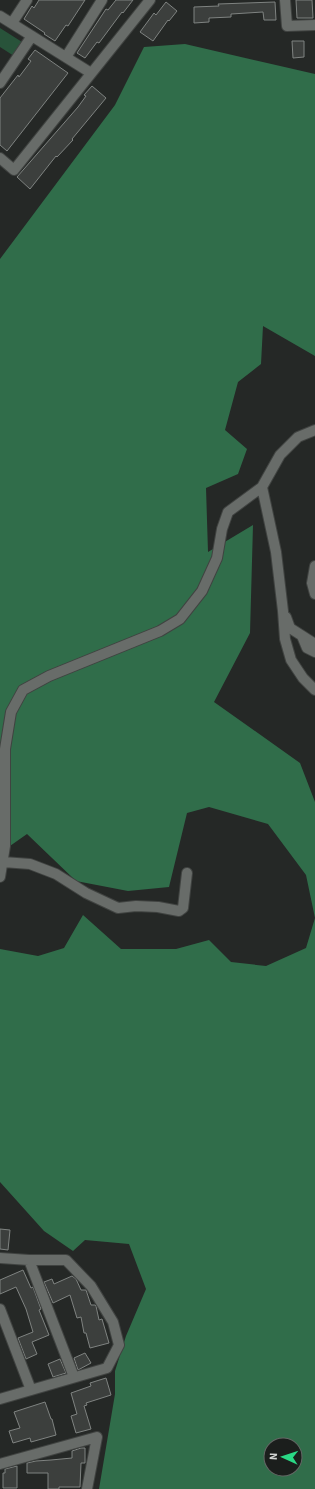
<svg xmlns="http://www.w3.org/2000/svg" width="315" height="1489" viewBox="0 0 315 1489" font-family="'Source Sans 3',sans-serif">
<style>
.green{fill:#28533a}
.forest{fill:#306d4a;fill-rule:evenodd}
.building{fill:#3c3f3d;stroke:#7f8381}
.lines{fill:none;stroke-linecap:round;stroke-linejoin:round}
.minor-casing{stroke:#404341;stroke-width:12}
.minor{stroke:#686c69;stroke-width:10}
</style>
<rect width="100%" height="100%" fill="#252826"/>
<path class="green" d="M 0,28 L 22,42 L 14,56 L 0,47 Z"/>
<path class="forest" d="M 185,44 L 315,74 L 315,356 L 263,326 L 261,364 L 238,382 L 225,430 L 247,449 L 238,474 L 206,488 L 208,552 L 253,525 L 250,633 L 214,702 L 300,763 L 315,802 L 315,1489 L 99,1489 L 115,1394 L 115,1371 L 126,1336 L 146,1289 L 129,1244 L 85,1240 L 73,1251 L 44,1231 L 0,1182 L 0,949 L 38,956 L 64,948 L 83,915 L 121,949 L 176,949 L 209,940 L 231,962 L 266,966 L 306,948 L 315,918 L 306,875 L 268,824 L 209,807 L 187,813 L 169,887 L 128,891 L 76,881 L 27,834 L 0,853 L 0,259 L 115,105 L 144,47 ZM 271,1445 L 295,1445 L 295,1469 L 271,1469 Z"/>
<path class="building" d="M 39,0 L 85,0 L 68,26 L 66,25 L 55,41 L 44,34 L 45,33 L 24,19 L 32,6 L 34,8 Z
M 116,0 L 133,0 L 123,13 L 122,12 L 99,43 L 97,42 L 85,58 L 77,53 L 106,9 L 108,10 Z
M 296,0 L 312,0 L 313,18 L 297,18 Z
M 166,2 L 177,11 L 169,21 L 168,20 L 153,41 L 140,32 L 154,13 L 156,15 Z
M 275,2 L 276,20 L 264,20 L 263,12 L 231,14 L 231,17 L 209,18 L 209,22 L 194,23 L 194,7 L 219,6 L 218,4 Z
M 292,41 L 304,41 L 304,57 L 293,58 Z
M 35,50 L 68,73 L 7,151 L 0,145 L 0,98 L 18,75 L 19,77 L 31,61 L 28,59 Z
M 92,86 L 106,98 L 72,139 L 73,140 L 57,157 L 56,156 L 30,189 L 17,177 L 78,107 L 86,96 L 84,95 Z
M 0,1229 L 10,1230 L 8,1250 L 0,1249 Z
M 23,1270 L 31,1288 L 33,1287 L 41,1309 L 39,1310 L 49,1335 L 32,1342 L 37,1354 L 26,1359 L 18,1338 L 33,1332 L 26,1309 L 16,1287 L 0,1294 L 0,1280 Z
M 72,1276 L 76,1279 L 81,1290 L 86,1290 L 91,1305 L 95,1305 L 96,1306 L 99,1320 L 102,1319 L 109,1343 L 90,1348 L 86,1333 L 84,1333 L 81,1317 L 77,1318 L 70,1295 L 53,1303 L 44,1282 L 52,1279 L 54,1284 Z
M 85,1353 L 91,1363 L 78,1370 L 74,1358 Z
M 60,1359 L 66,1373 L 53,1377 L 48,1364 Z
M 106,1378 L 111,1395 L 86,1403 L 87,1405 L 84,1406 L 91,1429 L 76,1433 L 71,1416 L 77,1414 L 71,1393 L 91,1386 L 90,1383 Z
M 45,1402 L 51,1419 L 52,1419 L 56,1435 L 31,1442 L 30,1438 L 13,1443 L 9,1431 L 20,1428 L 14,1412 Z
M 81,1448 L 85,1448 L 85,1463 L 81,1463 L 80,1487 L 59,1487 L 59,1489 L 48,1489 L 48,1473 L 27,1473 L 27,1463 L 36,1461 L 51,1460 L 72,1458 L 72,1451 Z
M 17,1466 L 17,1488 L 3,1488 L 3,1473 L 5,1473 L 5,1469 Z"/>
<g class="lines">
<g class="minor-casing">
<path id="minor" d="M 285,0 L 287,26 L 315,25
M 0,16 L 91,73
M 12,23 L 27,0
M 66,57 L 102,0
M 0,83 L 32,36
M 0,158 L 14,170 L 150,0
M 262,487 L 276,552 L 283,611 L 285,639 L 291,660 L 303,678 L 315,690
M 315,566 L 312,583 L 315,594
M 286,617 L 290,628 L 315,644
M 302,636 L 307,648 L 315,652
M 3,862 L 30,864 L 56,874 L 86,893 L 118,908 L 136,906 L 158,907 L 179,911 L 183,908 L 187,873
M 0,877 L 5,846 L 5,749 L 11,712 L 23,690 L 49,676 L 160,631 L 180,619 L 202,591 L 217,558 L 222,529 L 228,512 L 262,487 L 280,455 L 298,437 L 315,430
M 0,1258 L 29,1260 L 74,1377
M 0,1309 L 31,1390
M 0,1399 L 107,1368 L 119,1345 L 113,1322 L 91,1286 L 66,1260 L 29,1260
M 0,1464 L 97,1437 L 87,1489"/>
</g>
<use href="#minor" class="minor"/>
</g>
<g transform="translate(283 1457) rotate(273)"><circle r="19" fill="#1b1e1c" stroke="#636664"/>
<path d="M0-3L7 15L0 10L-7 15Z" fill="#2ad885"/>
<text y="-6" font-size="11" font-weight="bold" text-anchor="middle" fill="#d0d2d0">N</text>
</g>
</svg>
